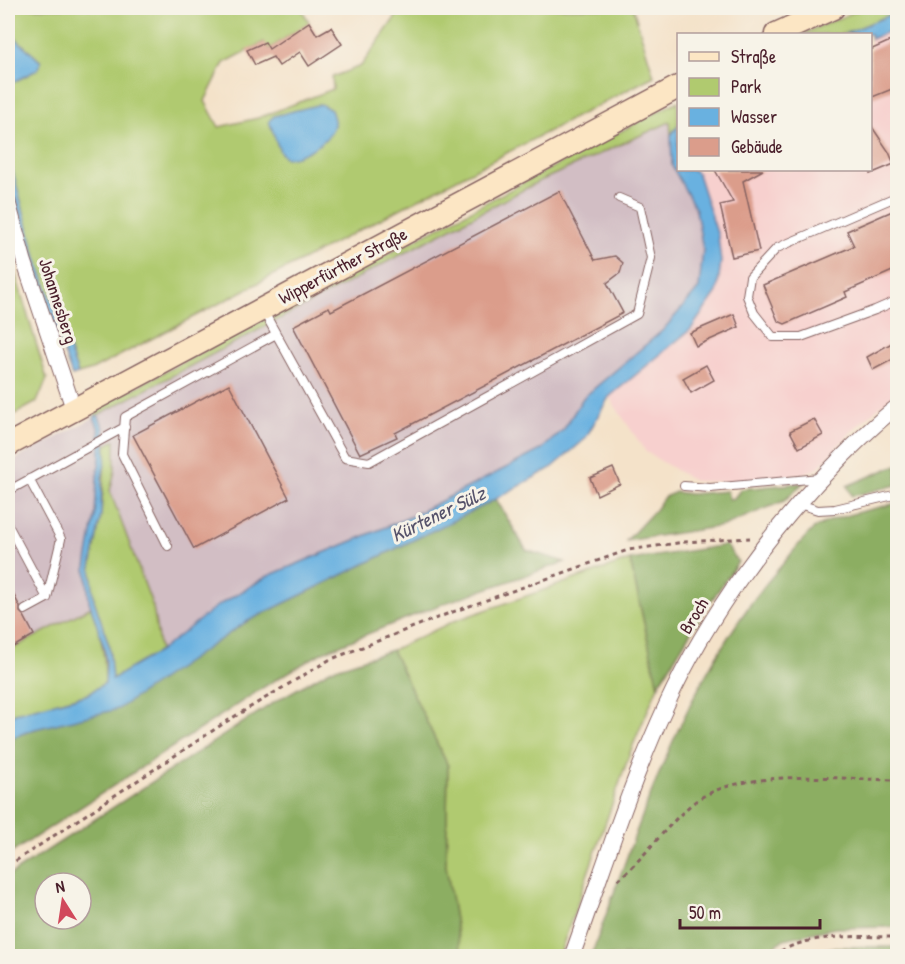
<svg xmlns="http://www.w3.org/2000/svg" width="905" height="964" viewBox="0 0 905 964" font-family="'Patrick Hand',sans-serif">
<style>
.built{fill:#f7d0ce}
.industrial{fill:#d2bec4}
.green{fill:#b0ca6f;stroke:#7d744d;stroke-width:1.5}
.forest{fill:#8cae62;stroke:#6b6646;stroke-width:1.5;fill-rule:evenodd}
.water{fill:#69b1e0;stroke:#5a6886;stroke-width:1.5}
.building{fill:#db9d8b}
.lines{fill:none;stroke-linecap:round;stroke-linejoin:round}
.lane-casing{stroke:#866362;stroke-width:10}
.street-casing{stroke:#866362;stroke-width:17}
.secondary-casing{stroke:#866362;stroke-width:25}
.path{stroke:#866362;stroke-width:3;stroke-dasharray:4.5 4.5;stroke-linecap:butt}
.lane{stroke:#fff;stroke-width:8}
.street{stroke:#fff;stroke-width:15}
.secondary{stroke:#fce6c4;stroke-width:22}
.labels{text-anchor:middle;stroke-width:6;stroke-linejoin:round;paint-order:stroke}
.street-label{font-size:18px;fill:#4a1f2b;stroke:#f7f3e8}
.water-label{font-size:20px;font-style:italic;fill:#55526a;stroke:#f7f3e8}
</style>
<rect width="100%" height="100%" fill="#f7f3e8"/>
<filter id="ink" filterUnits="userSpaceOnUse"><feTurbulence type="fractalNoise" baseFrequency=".0167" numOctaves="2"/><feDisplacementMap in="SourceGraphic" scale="12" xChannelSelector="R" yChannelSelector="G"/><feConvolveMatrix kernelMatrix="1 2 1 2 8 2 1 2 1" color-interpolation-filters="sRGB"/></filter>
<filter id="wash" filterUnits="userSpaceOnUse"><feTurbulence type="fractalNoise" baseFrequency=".008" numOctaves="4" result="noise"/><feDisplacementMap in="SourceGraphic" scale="24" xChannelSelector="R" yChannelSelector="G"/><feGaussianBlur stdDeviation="1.35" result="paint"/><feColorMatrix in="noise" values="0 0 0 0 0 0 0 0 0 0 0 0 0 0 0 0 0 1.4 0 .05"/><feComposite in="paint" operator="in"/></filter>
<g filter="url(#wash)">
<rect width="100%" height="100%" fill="#f4e2c9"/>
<path class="built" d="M 897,28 L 897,392 L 855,428 L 817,469 L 798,475 L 728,482 L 694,481 L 646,452 L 609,397 L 691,329 L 708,204 L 698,175 L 693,170 L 870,170 L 871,39 Z"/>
<path class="industrial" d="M 671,122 L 672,166 L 696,210 L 703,250 L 699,288 L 663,330 L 583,398 L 564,429 L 541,450 L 410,517 L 268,576 L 217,606 L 160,651 L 153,607 L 110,491 L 115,471 L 115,440 L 101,448 L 95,515 L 86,567 L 91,607 L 8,651 L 8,463 L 540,181 Z"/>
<path class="green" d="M 8,8 L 301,8 L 309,22 L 269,49 L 264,42 L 224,63 L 205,101 L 219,127 L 258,118 L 333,89 L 332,77 L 361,66 L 402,8 L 633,8 L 654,76 L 92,370 L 78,374 L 36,257 L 11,168 L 8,153 L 8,85 L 37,70 L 41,62 L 8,31 Z
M 863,8 L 897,8 L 897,12 L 844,34 L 802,34 Z
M 678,101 L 678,125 L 671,135 L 670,122 L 540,181 L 96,416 L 93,410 Z
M 8,250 L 47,379 L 37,402 L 8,418 Z
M 115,440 L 115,471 L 110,491 L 153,607 L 160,651 L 111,680 L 109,645 L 94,600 L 91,567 L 101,515 L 106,445 Z
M 630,560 L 658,686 L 631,750 L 559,956 L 461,956 L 446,866 L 448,766 L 392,650 L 454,621 Z
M 91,607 C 101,632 106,655 105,683 L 86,695 L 15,713 L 8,717 L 8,651 Z"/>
<path class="forest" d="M 897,465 L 897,485 L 852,496 L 847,486 Z
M 803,483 L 784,501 L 723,526 L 626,541 L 655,510 L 664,497 L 676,492 L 690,494 L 727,491 L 729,499 L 734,498 L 741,489 Z
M 496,499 L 526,550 L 565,562 L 442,604 L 323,652 L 267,685 L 8,855 L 8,739 L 35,729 L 188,660 L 246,622 Z
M 897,503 L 897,927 L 835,928 L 784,939 L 761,956 L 591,956 C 641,821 684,676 781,566 C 791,555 804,536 815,528 C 834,516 875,509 897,503 Z
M 726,545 L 738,562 L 700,617 L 658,686 L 630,560 Z
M 392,650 L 448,766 L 446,866 L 461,956 L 8,956 L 8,876 L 276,701 L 330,670 ZM 45,883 L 81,883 L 81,919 L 45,919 Z
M 836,947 L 897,947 L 897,956 L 796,956 Z"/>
<path class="water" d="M 897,12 L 897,28 L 871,39 L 870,34 L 844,34 Z
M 8,31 L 41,62 L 37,70 L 8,85 Z
M 321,104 L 331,110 C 333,116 336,122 333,128 C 327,144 301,157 286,158 L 280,152 L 269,121 L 274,116 Z
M 678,125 L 678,170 L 693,170 L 698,174 L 718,236 L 721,262 L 717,292 L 691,329 L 609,397 L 585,439 L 553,467 L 483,506 L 246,622 L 118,709 L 35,729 L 8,739 L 8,717 L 15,713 L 86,695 L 105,683 L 106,662 L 104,647 L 89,601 L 86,567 L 95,515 L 97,478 L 100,457 L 99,430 L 94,417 L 98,415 L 104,428 L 106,458 L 102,478 L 101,515 L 91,567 L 94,600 L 109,645 L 112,679 L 160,651 L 217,606 L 268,576 L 410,517 L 541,450 L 564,429 L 583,398 L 663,330 L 699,288 L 703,250 L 696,210 L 672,166 L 671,135 Z
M 8,153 L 36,257 L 78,374 L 72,376 L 31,259 L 8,176 Z"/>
<g id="blocks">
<path class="building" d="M 309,22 L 317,35 L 331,27 L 342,44 L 309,66 L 300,52 L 279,66 L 273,57 L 255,65 L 247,50 L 265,42 L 269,49 Z
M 897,38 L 897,87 L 870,98 L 870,50 Z
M 870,124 L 889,152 L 894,164 L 870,174 Z
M 715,170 L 763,170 L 743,181 L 759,251 L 732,257 L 720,205 L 733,202 Z
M 559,191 L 595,260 L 615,256 L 623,263 L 620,273 L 607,283 L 623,313 L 395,433 L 397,437 L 360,454 L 293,326 L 329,307 L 331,311 Z
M 897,209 L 897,269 L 845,292 L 847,297 L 785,324 L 778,321 L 763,285 L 854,246 L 847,231 Z
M 734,314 L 739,327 L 696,346 L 690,333 Z
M 897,340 L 897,357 L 873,370 L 867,357 Z
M 706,365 L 714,380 L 691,393 L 683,378 Z
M 229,384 L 289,498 L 194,549 L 133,435 Z
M 814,419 L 823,435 L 799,448 L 790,431 Z
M 613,468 L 620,484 L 597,495 L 590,478 Z
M 8,584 L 20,607 L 20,612 L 24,616 L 34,635 L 8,650 Z"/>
</g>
</g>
<g filter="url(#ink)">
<use href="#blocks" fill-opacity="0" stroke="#866362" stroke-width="1.5"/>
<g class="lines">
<g class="lane-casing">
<path id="lane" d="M 898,196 L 777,248 L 750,277 L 747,296 L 754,313 L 773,337 L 801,337 L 875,310 L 898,300
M 264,312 L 345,458 L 369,462 L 637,314 L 651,258 L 640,207 L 619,198
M 29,479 L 61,539 L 47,598
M 684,486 L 710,488 L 820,478
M 8,491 L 125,427
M 799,504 L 818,510 L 835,509 L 898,494
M 8,525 L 47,598 L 25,610
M 168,546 L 122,454 L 125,417 L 276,334"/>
</g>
<g class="street-casing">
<path id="street" d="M 8,203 L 24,261 L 74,410
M 572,956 C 602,873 629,786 666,706 C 708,614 773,526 844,455 C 861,438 878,421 898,406"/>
</g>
<g class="secondary-casing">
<path id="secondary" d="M 776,34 L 833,8
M 8,445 L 678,87"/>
</g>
<path class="path" d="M 8,866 L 232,718 L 329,660 L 447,614 L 628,550 L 685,542 L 750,538
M 618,880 C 645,857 665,827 692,804 C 737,767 838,779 894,780
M 773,956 C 807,932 857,937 898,937"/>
<use href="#lane" class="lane"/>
<use href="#street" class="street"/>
<use href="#secondary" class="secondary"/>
</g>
</g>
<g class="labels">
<g class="street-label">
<text transform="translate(343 266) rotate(-28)" y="6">Wipperfürther Straße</text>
<text transform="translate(58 301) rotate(72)" y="6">Johannesberg</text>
<text transform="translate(694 616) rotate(-58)" y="6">Broch</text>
</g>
<g class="water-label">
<text transform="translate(438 514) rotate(-26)" y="7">Kürtener Sülz</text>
</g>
</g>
<rect width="905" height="964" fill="none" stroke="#f7f3e8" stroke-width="30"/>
<rect x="677" y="33" width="195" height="138" fill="#f7f3e8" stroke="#b29e9c" stroke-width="1.5"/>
<rect x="689" y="52" width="30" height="9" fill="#fce6c4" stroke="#b29e9c" stroke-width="1.5"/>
<text x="731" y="63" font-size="18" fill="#4a1f2b">Straße</text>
<rect x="689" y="78" width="30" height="18" fill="#b0ca6f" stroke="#b29e9c" stroke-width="1.5"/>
<text x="731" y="93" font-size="18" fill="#4a1f2b">Park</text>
<rect x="689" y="108" width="30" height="18" fill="#69b1e0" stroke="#b29e9c" stroke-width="1.5"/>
<text x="731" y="123" font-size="18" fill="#4a1f2b">Wasser</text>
<rect x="689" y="138" width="30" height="18" fill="#db9d8b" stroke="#b29e9c" stroke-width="1.5"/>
<text x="731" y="153" font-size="18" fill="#4a1f2b">Gebäude</text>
<g transform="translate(63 901) rotate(348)"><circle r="28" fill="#f7f3e8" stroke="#b29e9c" stroke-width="1.5"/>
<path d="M0-4.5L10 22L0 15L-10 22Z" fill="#d1495b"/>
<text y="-9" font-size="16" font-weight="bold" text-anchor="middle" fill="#4a1f2b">N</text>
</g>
<path d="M680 919v9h140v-9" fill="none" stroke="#4a1f2b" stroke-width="3"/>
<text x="689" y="919" font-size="18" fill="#4a1f2b" stroke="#f7f3e8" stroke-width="4.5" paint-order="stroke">50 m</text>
</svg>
